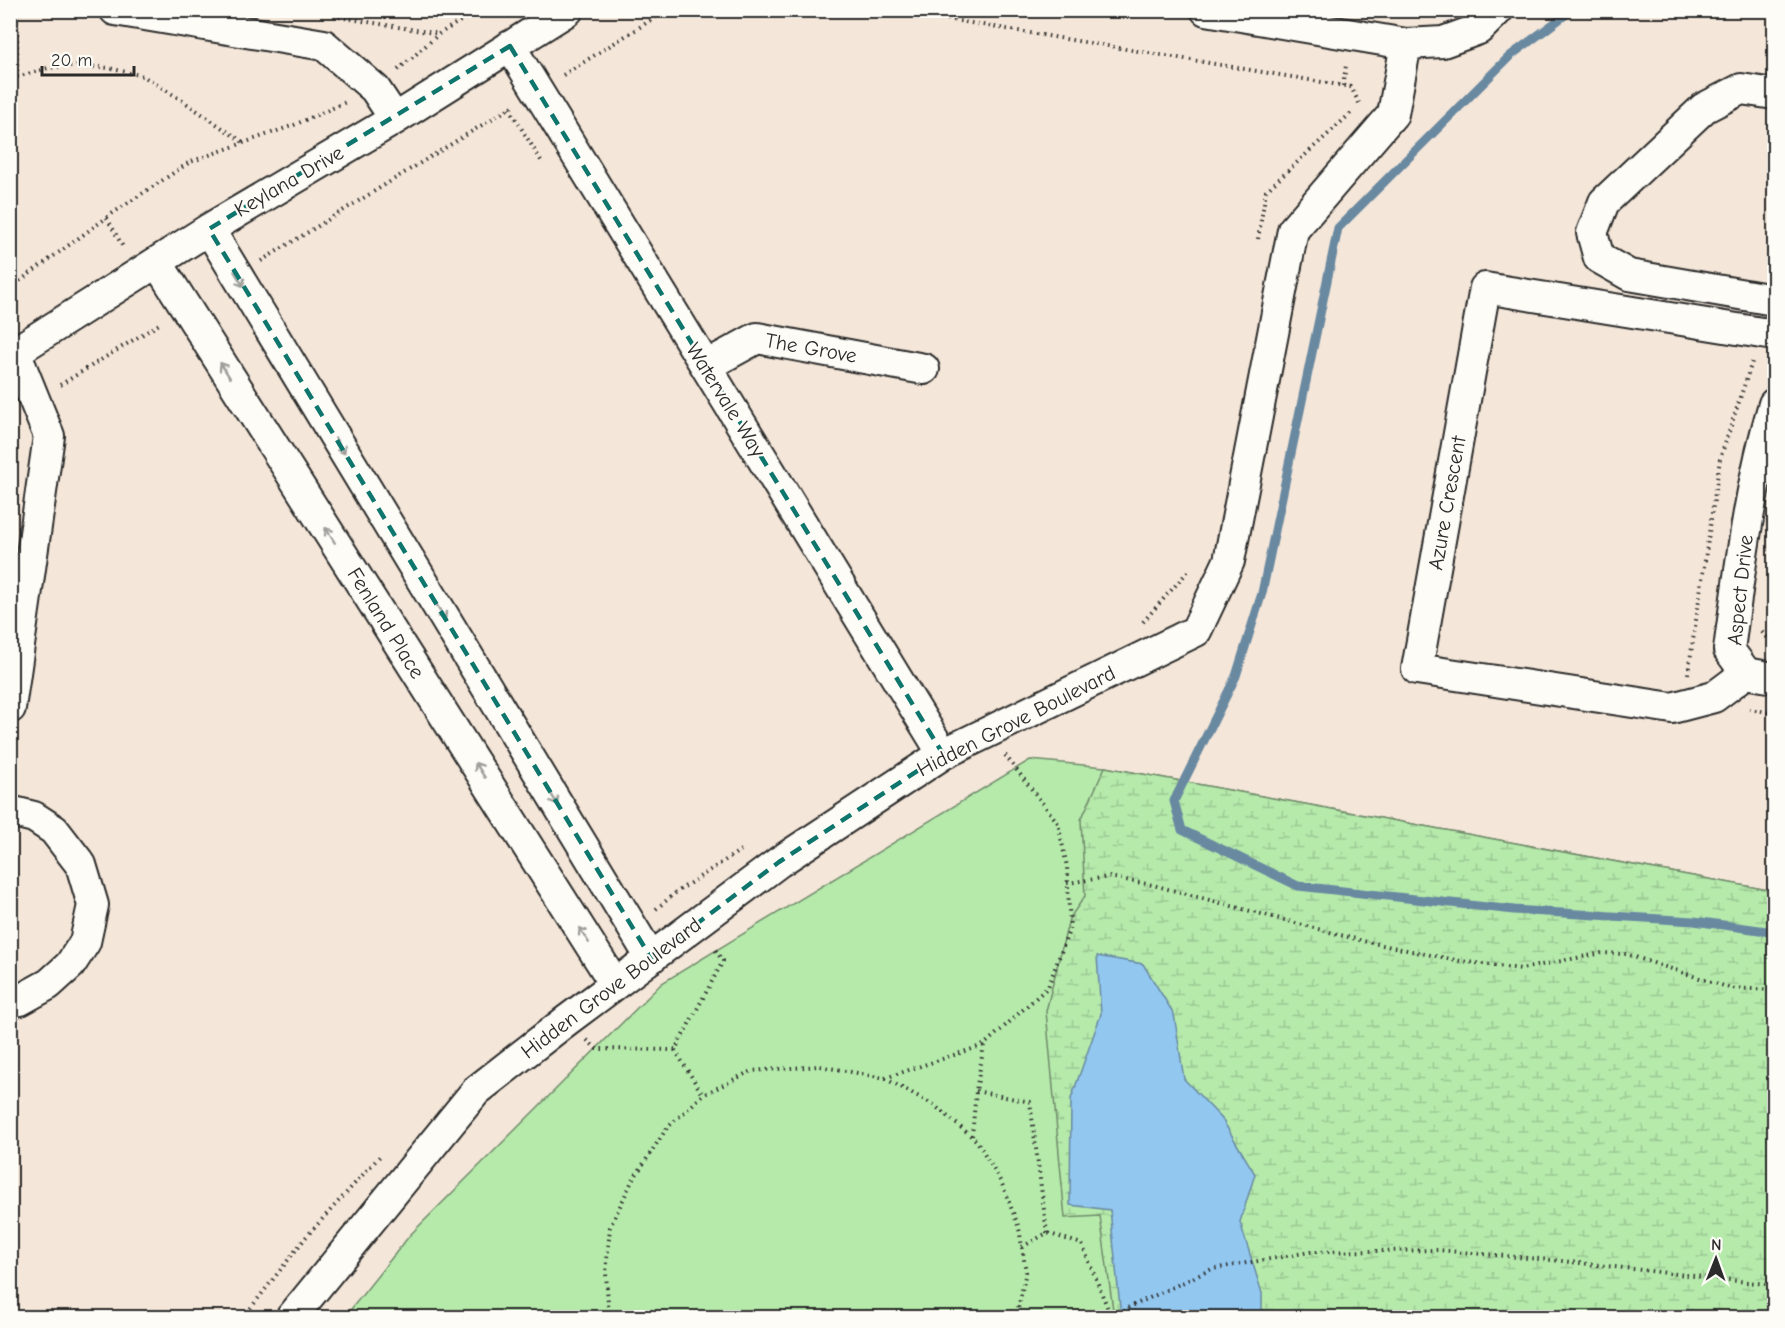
<svg xmlns="http://www.w3.org/2000/svg" width="1785" height="1328" viewBox="0 0 1785 1328" font-family="'Comic Neue',sans-serif">
<style>
.green{fill:#b5eaab;stroke:#708a6b;stroke-width:1.5}
.wetland{fill:url(#wetland-marsh);stroke:#708a6b;stroke-width:1.5}
.water{fill:#92c7f0;stroke:#6989a1;stroke-width:1.5}
.lines{fill:none;stroke-linecap:round;stroke-linejoin:round}
.stream{stroke:#6989a1;stroke-width:9}
.minor-casing{stroke:#2b2b2b;stroke-width:34}
.path{stroke:#2b2b2b;stroke-width:4;stroke-dasharray:1.5 4.5;stroke-linecap:butt}
.minor{stroke:#fdfcf7;stroke-width:30}
.oneway{stroke:#9e9e9b}
.marked{fill:none;stroke:#0f766e;stroke-width:4.5;stroke-dasharray:12 8;stroke-linejoin:round}
.labels{text-anchor:middle;stroke-width:4.5;stroke-linejoin:round;paint-order:stroke}
.street-label{font-size:21px;fill:#2b2b2b;stroke:#fdfcf7}
</style>
<defs>
<pattern id="wetland-marsh" width="20" height="14" patternUnits="userSpaceOnUse" patternTransform="scale(1.5)"><rect width="20" height="14" fill="#b5eaab"/><path d="M1 5h8M5 5V1M11 12h8M15 12V8" fill="none" stroke="#9cc993"/></pattern>
</defs>
<rect width="100%" height="100%" fill="#f4e6d8"/>
<filter id="ink" filterUnits="userSpaceOnUse"><feTurbulence type="fractalNoise" baseFrequency=".0167" numOctaves="2"/><feDisplacementMap in="SourceGraphic" scale="12" xChannelSelector="R" yChannelSelector="G"/><feConvolveMatrix kernelMatrix="1 2 1 2 8 2 1 2 1" color-interpolation-filters="sRGB"/></filter>
<g filter="url(#ink)">
<path class="green" d="M 1030,760 L 1105,767 L 1774,891 L 1774,1317 L 344,1318 L 410,1235 L 662,983 Z"/>
<path class="wetland" d="M 1105,767 L 1774,891 L 1774,1317 L 1114,1317 L 1100,1216 L 1065,1218 L 1046,1011 L 1069,919 L 1085,896 L 1081,820 Z"/>
<path class="water" d="M 1097,956 L 1143,964 L 1174,1014 L 1184,1079 L 1222,1119 L 1255,1174 L 1240,1222 L 1262,1293 L 1262,1317 L 1121,1317 L 1110,1210 L 1070,1205 L 1071,1099 L 1101,1014 Z"/>
<g class="lines">
<path class="stream" d="M 1572,10 L 1510,56 L 1338,228 L 1262,593 L 1236,676 L 1174,801 L 1182,830 L 1298,886 L 1514,910 L 1694,921 L 1774,932"/>
<g class="minor-casing">
<path id="minor" d="M 115,10 L 324,45 L 375,89 L 395,119
M 1206,10 L 1406,44 L 1443,42 L 1479,29 L 1498,10
M 510,46 L 943,754
M 1774,94 L 1741,89 L 1704,108 L 1604,202 L 1592,233 L 1599,258 L 1629,275 L 1774,300
M 209,229 L 651,958
M 157,262 L 615,984
M 10,353 L 15,352 L 209,229 L 395,119 L 568,10
M 706,366 L 757,338 L 924,369
M 1774,404 C 1750,484 1740,568 1729,650 L 1746,673 L 1774,678
M 1746,673 L 1714,697 L 1672,708 L 1417,669 L 1485,288 L 1774,335
M 10,708 L 49,436 L 15,352
M 10,811 L 34,817 L 54,830 L 81,865 L 93,905 L 85,942 L 70,965 L 49,984 L 20,1000 L 10,1002
M 291,1318 L 476,1091 L 566,1021 L 779,862 L 943,754 L 1196,631 L 1229,561 L 1293,230 L 1393,114 L 1406,44"/>
</g>
<path class="path" d="M 894,10 L 1351,87 L 1360,105 L 1358,106
M 339,17 L 439,34
M 398,70 L 439,34 L 478,10
M 563,75 L 667,10
M 17,77 L 48,68 L 78,65 L 109,68 L 143,76 L 180,99 L 243,142
M 1343,86 L 1346,65
M 10,100 L 17,77 L 17,10
M 509,108 L 543,164
M 107,218 L 124,249
M 1258,239 L 1266,191 L 1351,113
M 261,261 L 513,106
M 10,288 L 113,213 L 190,162 L 294,125 L 346,102
M 60,385 L 161,323
M 1143,622 L 1190,569
M 1762,632 L 1774,646
M 1688,674 L 1720,459 L 1752,362
M 1749,709 L 1774,713
M 1067,883 L 1109,877 L 1153,885 L 1363,941 L 1460,961 L 1521,969 L 1602,953 L 1626,954 L 1730,988 L 1774,990
M 656,909 L 678,891 L 741,850
M 587,1040 L 597,1049 L 675,1050 L 723,961 L 714,948
M 675,1050 L 703,1095
M 885,1078 L 984,1045 L 1048,987 L 1070,928 L 1067,867 L 1058,823 L 1005,755
M 976,1091 L 1030,1102 L 1047,1233
M 972,1136 L 976,1091 L 984,1045
M 1022,1247 L 1047,1233 L 1082,1244 L 1110,1314
M 243,1318 L 306,1237 L 380,1156
M 609,1318 L 606,1273 L 610,1227 L 632,1181 L 667,1128 L 703,1095 L 751,1071 L 819,1066 L 884,1078 L 934,1105 L 977,1141 L 1002,1184 L 1019,1228 L 1026,1272 L 1016,1318
M 1106,1318 L 1212,1269 L 1310,1252 L 1438,1250 L 1562,1261 L 1774,1285"/>
<use href="#minor" class="minor"/>
</g>
<defs><path id="oneway-shaft" d="M-6 0H5M1.5-3L5.5 0L1.5 3" fill="none" stroke-width="1.6" stroke-linecap="round" stroke-linejoin="round" transform="scale(1.5)"/></defs>
<g class="oneway">
<use href="#oneway-shaft" transform="translate(239 279) rotate(59)"/>
<use href="#oneway-shaft" transform="translate(225 370) rotate(-122)"/>
<use href="#oneway-shaft" transform="translate(340 446) rotate(59)"/>
<use href="#oneway-shaft" transform="translate(330 535) rotate(-122)"/>
<use href="#oneway-shaft" transform="translate(441 612) rotate(59)"/>
<use href="#oneway-shaft" transform="translate(480 770) rotate(-122)"/>
<use href="#oneway-shaft" transform="translate(553 797) rotate(59)"/>
<use href="#oneway-shaft" transform="translate(584 935) rotate(-122)"/>
</g>
</g>
<path class="marked" d="M 510,46 L 943,754 L 779,862 L 651,958 L 209,229 Z"/>
<g class="labels">
<g class="street-label">
<text transform="translate(289 181) rotate(-30)" y="7">Keylana Drive</text>
<text transform="translate(811 348) rotate(10)" y="7">The Grove</text>
<text transform="translate(726 400) rotate(58)" y="7">Watervale Way</text>
<text transform="translate(1447 503) rotate(-80)" y="7">Azure Crescent</text>
<text transform="translate(1740 590) rotate(-84)" y="7">Aspect Drive</text>
<text transform="translate(386 623) rotate(58)" y="7">Fenland Place</text>
<text transform="translate(1016 721) rotate(-27)" y="7">Hidden Grove Boulevard</text>
<text transform="translate(611 988) rotate(-37)" y="7">Hidden Grove Boulevard</text>
</g>
</g>
<rect width="1785" height="1328" fill="none" stroke="#fdfcf7" stroke-width="36"/>
<rect x="18" y="18" width="1749" height="1292" fill="none" stroke="#2b2b2b" stroke-width="2" filter="url(#ink)"/>
<g transform="translate(1716 1259) rotate(1)" stroke="#fdfcf7" stroke-width="4.5" paint-order="stroke">
<path d="M0-4.5L10 22L0 15L-10 22Z" fill="#2b2b2b"/>
<text y="-9" font-size="16" font-weight="bold" text-anchor="middle" fill="#2b2b2b">N</text>
</g>
<path d="M42 66v9h92v-9" fill="none" stroke="#2b2b2b" stroke-width="3"/>
<text x="51" y="66" font-size="18" fill="#2b2b2b" stroke="#fdfcf7" stroke-width="4.5" paint-order="stroke">20 m</text>
</svg>
